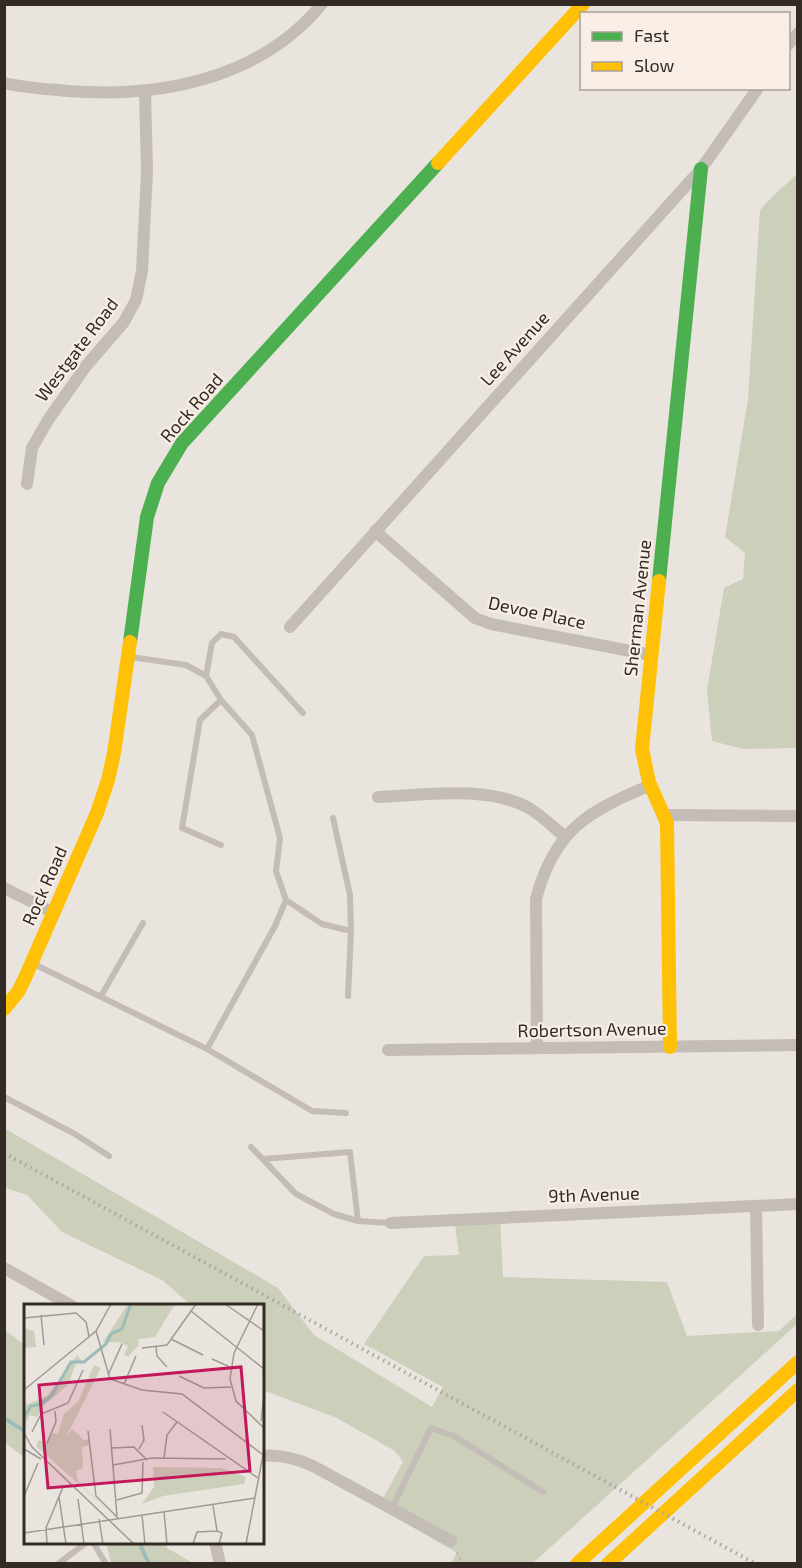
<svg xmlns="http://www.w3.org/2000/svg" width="802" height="1568" viewBox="0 0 802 1568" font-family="'Exo 2',sans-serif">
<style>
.green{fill:#cccfb9}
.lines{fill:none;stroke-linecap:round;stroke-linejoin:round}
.stream{stroke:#9cbcba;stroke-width:4}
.path{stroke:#bbb4b0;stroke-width:2;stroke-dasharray:3 3;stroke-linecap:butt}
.lane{stroke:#c3bcb7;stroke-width:6}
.street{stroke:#c3bcb7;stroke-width:12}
.fast{stroke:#4caf50;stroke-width:14}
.slow{stroke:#ffc107;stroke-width:14}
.rail{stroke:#aaa5a2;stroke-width:4;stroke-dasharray:1.5 4.5;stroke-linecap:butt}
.labels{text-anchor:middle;stroke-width:4.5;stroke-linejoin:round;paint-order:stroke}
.street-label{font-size:18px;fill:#332a26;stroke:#f8eee5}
.inset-river{fill:none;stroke:#9cbcba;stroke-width:3}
.inset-road{fill:none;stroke:#a19a94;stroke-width:1.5}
.view{fill:#c2185b;fill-opacity:0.15;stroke:#c2185b;stroke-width:3}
.inset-edge{fill:none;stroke:#332a26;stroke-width:3}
</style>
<rect width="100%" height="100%" fill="#eae4de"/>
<path class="green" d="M 797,174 L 797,748 L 743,749 L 712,741 L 707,690 L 724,588 L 743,579 L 745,553 L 725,537 L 748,399 L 760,210 L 775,194 Z
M 4,1128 L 278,1288 L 314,1335 L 432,1407 L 443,1387 L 364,1344 L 424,1256 L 459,1255 L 454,1217 L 500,1217 L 503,1277 L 667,1282 L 687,1336 L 779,1331 L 797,1314 L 797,1324 L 533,1563 L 451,1563 L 457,1553 L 378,1507 L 403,1462 L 395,1451 L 337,1418 L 268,1392 L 263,1393 L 262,1306 L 191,1305 L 162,1280 L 62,1232 L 27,1195 L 5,1188 Z
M 5,1330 L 25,1345 L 25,1458 L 5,1443 Z
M 106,1543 L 166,1543 L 167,1548 L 193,1563 L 111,1563 Z"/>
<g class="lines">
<path class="stream" d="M 4,1418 L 26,1432
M 139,1542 L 149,1564"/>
<path class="path" d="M 457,1552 L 461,1561 L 466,1564"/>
<path class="lane" d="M 206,676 L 212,643 L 221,634 L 234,637 L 303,713
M 333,818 L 350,895 L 351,931
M 221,845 L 182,828 L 200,720 L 221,700
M 286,900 L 322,924 L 351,931 L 348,996
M 34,964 L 207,1049 L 275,926 L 286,900 L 276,871 L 280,838 L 252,735 L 221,700 L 206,676 L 186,665 L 131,657
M 101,996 L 143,923
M 207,1049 L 312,1111 L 346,1113
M 4,1097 L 75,1134 L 109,1156
M 251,1147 L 296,1194 L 334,1214 L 358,1221 L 391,1223
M 263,1159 L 350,1152 L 358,1221
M 392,1508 L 431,1428 L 454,1436 L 543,1492
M 93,1542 L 106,1564
M 58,1564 L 87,1542"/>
<path class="street" d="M 788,45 L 798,33
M 4,83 C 25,88 47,89 68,91 C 161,98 260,79 322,4
M 27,484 L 32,448 L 48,420 L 86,366 L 124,322 L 136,300 L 142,271 L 147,172 L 145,90
M 375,531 L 475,618 L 491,624 L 651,655
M 290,627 L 701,169 L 758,88
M 378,797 C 424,795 487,785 529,808 C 542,816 553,827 565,837
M 666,815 L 798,816
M 4,888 L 54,913
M 537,1048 L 536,899 C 554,830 588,811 651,785
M 388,1050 L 798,1045
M 756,1206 L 758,1325
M 391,1223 L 798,1204
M 4,1268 L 72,1306
M 262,1456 C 280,1454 297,1459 313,1466 L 451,1541
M 215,1542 L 220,1564"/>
<path class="fast" d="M 659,581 L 701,169
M 130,642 L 147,517 L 158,483 L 182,443 L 438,163"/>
<path class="slow" d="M 438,163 L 583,4
M 659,581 L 642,749 L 649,782 L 667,823 L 670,1047
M 4,1009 L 18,992 L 25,978 L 97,813 L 108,780 L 114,753 L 130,642
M 577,1564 L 798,1362
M 608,1564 L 798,1390"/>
<path class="rail" d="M 4,1153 L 756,1564"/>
</g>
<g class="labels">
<g class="street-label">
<text transform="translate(515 349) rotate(-48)" y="6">Lee Avenue</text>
<text transform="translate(77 350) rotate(-53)" y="6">Westgate Road</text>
<text transform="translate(192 408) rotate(-49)" y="6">Rock Road</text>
<text transform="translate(638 608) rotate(-84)" y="6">Sherman Avenue</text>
<text transform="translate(537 613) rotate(12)" y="6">Devoe Place</text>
<text transform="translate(45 886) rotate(-66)" y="6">Rock Road</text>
<text transform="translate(592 1030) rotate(-1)" y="6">Robertson Avenue</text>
<text transform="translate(594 1195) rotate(-2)" y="6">9th Avenue</text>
</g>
</g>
<g transform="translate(24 1304)">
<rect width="240" height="240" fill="#eae4de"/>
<path d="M 104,0 L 151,0 L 131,33 L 114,35 L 115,40 L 104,53 L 100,51 L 104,42 L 94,38 L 79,38 ZM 0,24 L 10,27 L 12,43 L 0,44 ZM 53,51 L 60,59 L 52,59 L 44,81 L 19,102 L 13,113 L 6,111 L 0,123 L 2,101 L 23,92 ZM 70,61 L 77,64 L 41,135 L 48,125 L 60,136 L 65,135 L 66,141 L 58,143 L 59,164 L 52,167 L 54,178 L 94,215 L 12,142 L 15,136 L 22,139 L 27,129 L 34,130 L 40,110 L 54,98 ZM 129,163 L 198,164 L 222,173 L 220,180 L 139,192 L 118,200 L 130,183 Z" fill="#cccfb9"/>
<path class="inset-river" d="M 0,113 L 7,102 L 17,100 L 28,91 L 47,58 L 60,58 L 82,40 L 87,30 L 98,25 L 107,0"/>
<path class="inset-road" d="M 201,0 L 240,27M 234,0 L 210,49 L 206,75 L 212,97 L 240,124M 167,7 L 240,65M 17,11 L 20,41M 0,14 L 52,9 L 62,18 L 65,32M 72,27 L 86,75 L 118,86 L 158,90 L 238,150M 147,35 L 179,51M 132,43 L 133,52 L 143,63M 118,44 L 143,41 L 172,0M 188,55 L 206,63M 84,71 L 98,40M 155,72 L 180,84 L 207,83M 100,80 L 112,52M 0,86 L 72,27 L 87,0M 139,108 L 234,174M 237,117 L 240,92M 86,125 L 93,212M 64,127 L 72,192 L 94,214M 8,128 L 17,110 L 44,99 L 59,66M 0,129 L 8,143 L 110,240M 23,139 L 32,118 L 31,107M 88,144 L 110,143 L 123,156M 0,145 L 17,155M 115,145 L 120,136 L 118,121M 140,154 L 143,131 L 153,118M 89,161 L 128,154 L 202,155M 91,178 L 121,176M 0,192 L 14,159M 35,193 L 42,240M 54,195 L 60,240M 93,196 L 118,189 L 119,158M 189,201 L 193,227 L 198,229 L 195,240M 140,208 L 143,240M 118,211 L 121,240M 75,215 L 79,240M 0,229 L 231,194M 23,240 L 22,224 L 39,183M 169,240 L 173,228 L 193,227M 222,240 L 240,146"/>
<path class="view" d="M 217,63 L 226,167 L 24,184 L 15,81 Z"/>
<rect width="240" height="240" class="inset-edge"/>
</g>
<rect width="802" height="1568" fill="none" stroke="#332a26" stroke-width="12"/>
<rect x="580" y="12" width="210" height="78" fill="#f8eee5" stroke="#a9a099" stroke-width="1.5"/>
<rect x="592" y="32" width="30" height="9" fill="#4caf50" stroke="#a9a099" stroke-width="1.5"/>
<text x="634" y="42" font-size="18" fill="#332a26">Fast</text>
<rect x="592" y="62" width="30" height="9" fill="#ffc107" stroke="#a9a099" stroke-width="1.5"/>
<text x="634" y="72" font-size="18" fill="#332a26">Slow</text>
</svg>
